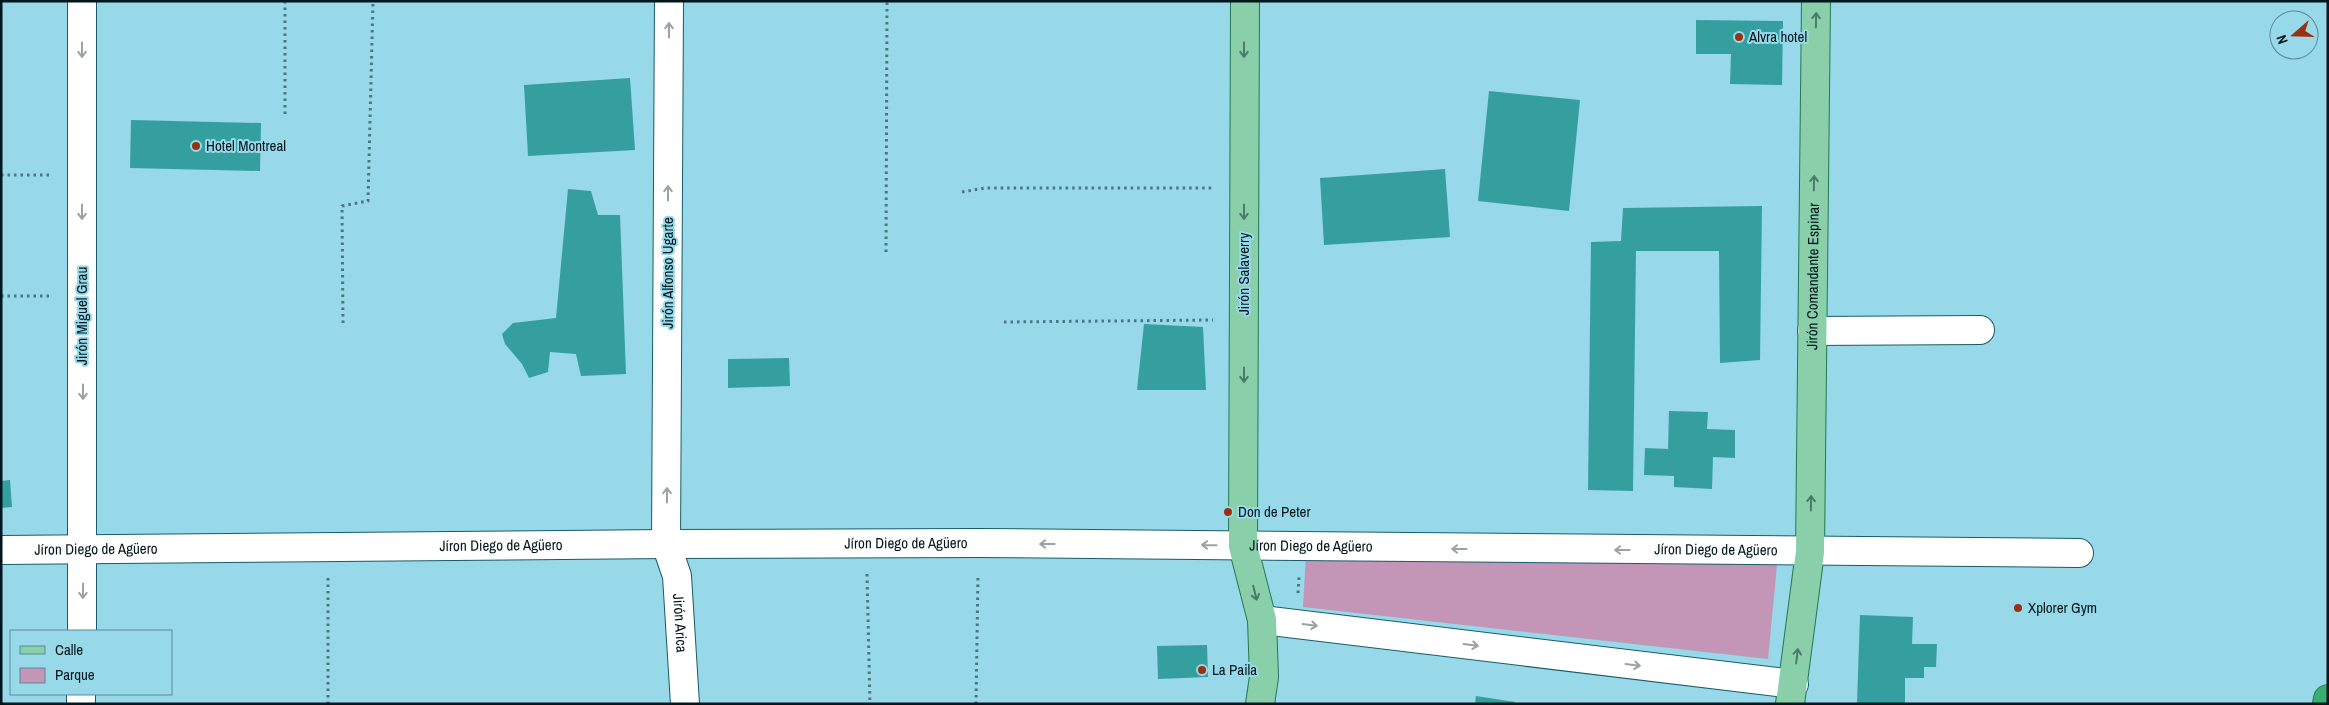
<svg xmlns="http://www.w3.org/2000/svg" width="2329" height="705" viewBox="0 0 2329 705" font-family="'Archivo Narrow',sans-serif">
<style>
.green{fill:#c395b6}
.building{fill:#359fa0}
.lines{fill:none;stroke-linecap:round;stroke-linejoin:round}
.minor-casing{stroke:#185c6b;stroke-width:30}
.major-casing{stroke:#247953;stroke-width:30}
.highway-casing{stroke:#247953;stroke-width:30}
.path{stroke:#4a7681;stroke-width:3;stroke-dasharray:2.5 4;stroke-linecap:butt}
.minor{stroke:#fff;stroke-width:28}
.major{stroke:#88cfaa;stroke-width:28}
.highway{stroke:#38af71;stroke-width:28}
.oneway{stroke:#4b7c6a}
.oneway2{stroke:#99a2a4}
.poi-dot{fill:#993212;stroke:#97d8e9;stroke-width:2}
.labels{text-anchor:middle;stroke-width:4;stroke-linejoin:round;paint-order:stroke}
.poi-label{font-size:15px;fill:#00161c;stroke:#97d8e9;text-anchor:start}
.street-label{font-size:15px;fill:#00161c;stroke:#97d8e9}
</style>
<rect width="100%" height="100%" fill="#97d8e9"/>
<path class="green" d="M 1306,555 L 1777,565 L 1768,659 L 1303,607 Z"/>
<path class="building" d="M 1696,20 L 1783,21 L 1782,85 L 1730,84 L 1731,54 L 1696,54 Z
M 630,78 L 635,150 L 528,156 L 524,85 Z
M 1489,91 L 1580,100 L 1569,211 L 1478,201 Z
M 131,120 L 261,123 L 260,171 L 130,168 Z
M 1445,169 L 1450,237 L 1324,245 L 1320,178 Z
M 568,189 L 591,191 L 598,215 L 620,215 L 626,374 L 581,376 L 576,354 L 550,352 L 548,372 L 529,378 L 522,364 L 505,344 L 502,334 L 513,323 L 556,318 Z
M 1762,206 L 1760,360 L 1720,363 L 1719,251 L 1636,251 L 1633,491 L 1588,490 L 1591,242 L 1621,241 L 1623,208 Z
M 1144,324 L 1203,327 L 1206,390 L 1137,390 Z
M 789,358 L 790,386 L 728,388 L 728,359 Z
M 1669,411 L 1708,412 L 1707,429 L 1735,430 L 1735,458 L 1713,457 L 1712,489 L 1674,487 L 1674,476 L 1644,475 L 1645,448 L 1668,449 Z
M 10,480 L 12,507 L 1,508 L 1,481 Z
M 1860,615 L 1913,617 L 1912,644 L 1937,644 L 1936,667 L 1924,667 L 1924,678 L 1905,678 L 1905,704 L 1857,704 Z
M 1207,645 L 1208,677 L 1158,679 L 1157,646 Z
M 1476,696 L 1515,702 L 1515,704 L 1475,704 Z"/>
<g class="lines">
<g class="minor-casing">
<g id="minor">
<path d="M 82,1 L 82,631"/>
<path id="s1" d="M 669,1 L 666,544 L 677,576 L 685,704"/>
<path d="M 1812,331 L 1980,330"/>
<path id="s2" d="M 1,550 L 666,544 L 978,543 L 2079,553"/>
<path d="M 1262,620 L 1794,684"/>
<path d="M 81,704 L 81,694"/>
</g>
</g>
<g class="major-casing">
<g id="major">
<path d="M 1245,1 L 1243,546 L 1262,620 L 1264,677 L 1260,704"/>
<path id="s3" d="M 1790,704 L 1810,552 L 1816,1"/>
</g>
</g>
<g class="highway-casing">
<path id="highway" d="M 2327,704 L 2328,699"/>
</g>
<path class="path" d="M 285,1 L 285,114
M 1,175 L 51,175
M 962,192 L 985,188 L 1214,188
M 886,252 L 887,1
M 1,296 L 51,296
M 1004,322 L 1213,320
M 343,323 L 342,206 L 368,201 L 373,1
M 867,574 L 870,704
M 1298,593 L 1299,577
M 328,704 L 328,577
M 976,704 L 978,574"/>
<use href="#minor" class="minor"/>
<use href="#major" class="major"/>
<use href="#highway" class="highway"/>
</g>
<defs><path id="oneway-shaft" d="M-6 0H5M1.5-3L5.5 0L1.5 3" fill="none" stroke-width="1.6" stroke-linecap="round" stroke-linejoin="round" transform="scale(1.25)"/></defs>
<g class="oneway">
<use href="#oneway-shaft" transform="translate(1816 20) rotate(-89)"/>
<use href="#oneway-shaft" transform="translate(1244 50) rotate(90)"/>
<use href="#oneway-shaft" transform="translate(1814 183) rotate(-89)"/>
<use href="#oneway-shaft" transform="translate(1244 212) rotate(90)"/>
<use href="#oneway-shaft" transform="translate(1244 375) rotate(90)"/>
<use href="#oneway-shaft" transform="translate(1811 503) rotate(-89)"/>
<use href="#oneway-shaft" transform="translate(1255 593) rotate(76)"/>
<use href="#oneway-shaft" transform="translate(1797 656) rotate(-83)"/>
</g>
<g class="oneway2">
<use href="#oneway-shaft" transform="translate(669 30) rotate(-90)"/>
<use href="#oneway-shaft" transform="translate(82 50) rotate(90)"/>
<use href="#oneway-shaft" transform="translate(668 193) rotate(-90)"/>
<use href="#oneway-shaft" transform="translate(82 212) rotate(90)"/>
<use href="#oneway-shaft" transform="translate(83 392) rotate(90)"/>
<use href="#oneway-shaft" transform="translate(667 495) rotate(-90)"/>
<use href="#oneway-shaft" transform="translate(1047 544) rotate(-180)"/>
<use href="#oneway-shaft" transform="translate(1209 545) rotate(-179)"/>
<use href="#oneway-shaft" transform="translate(1459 549) rotate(-180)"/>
<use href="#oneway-shaft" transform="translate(1622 550) rotate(-180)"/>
<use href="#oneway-shaft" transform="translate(83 591) rotate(91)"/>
<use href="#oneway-shaft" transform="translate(1310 625) rotate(7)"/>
<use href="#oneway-shaft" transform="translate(1471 645) rotate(7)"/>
<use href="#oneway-shaft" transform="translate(1633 665) rotate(7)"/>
</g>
<g class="poi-dot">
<circle cx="1739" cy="37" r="5"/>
<circle cx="196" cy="146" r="5"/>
<circle cx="1228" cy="512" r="5"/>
<circle cx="2018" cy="608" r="5"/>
<circle cx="1202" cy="670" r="5"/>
</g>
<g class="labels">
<g class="poi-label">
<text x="1749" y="42">Alvra hotel</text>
<text x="206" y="151">Hotel Montreal</text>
<text x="1238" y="517">Don de Peter</text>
<text x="2028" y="613">Xplorer Gym</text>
<text x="1212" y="675">La Paila</text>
</g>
<g class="street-label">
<text transform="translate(668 273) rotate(-90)" y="5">Jirón Alfonso Ugarte</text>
<text transform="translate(1244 274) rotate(-90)" y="5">Jirón Salaverry</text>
<text dy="5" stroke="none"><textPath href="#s3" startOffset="429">Jirón Comandante Espinar</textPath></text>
<text transform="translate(82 316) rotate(-90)" y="5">Jirón Miguel Grau</text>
<text dy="5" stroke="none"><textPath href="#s2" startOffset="905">Jíron Diego de Agüero</textPath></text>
<text dy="5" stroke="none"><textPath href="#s2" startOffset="500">Jíron Diego de Agüero</textPath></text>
<text dy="5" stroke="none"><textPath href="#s2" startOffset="1310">Jíron Diego de Agüero</textPath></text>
<text dy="5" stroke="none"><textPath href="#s2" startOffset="95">Jíron Diego de Agüero</textPath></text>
<text dy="5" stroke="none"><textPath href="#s2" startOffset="1715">Jíron Diego de Agüero</textPath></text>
<text dy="5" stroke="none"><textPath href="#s1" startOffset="624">Jirón Arica</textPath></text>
</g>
</g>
<rect width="2329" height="705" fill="none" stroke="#00161c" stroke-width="5"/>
<rect x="10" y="630" width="162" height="65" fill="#97d8e9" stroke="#5b8a97"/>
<rect x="20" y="646" width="25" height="8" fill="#88cfaa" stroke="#5b8a97"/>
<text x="55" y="655" font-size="15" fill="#00161c">Calle</text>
<rect x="20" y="668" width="25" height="15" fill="#c395b6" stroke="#5b8a97"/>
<text x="55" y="680" font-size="15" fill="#00161c">Parque</text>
<g transform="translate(2294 35) rotate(250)"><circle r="24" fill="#97d8e9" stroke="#5b8a97"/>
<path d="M0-4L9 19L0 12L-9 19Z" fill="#993212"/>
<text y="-8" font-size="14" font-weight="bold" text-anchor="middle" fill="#00161c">N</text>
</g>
</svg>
